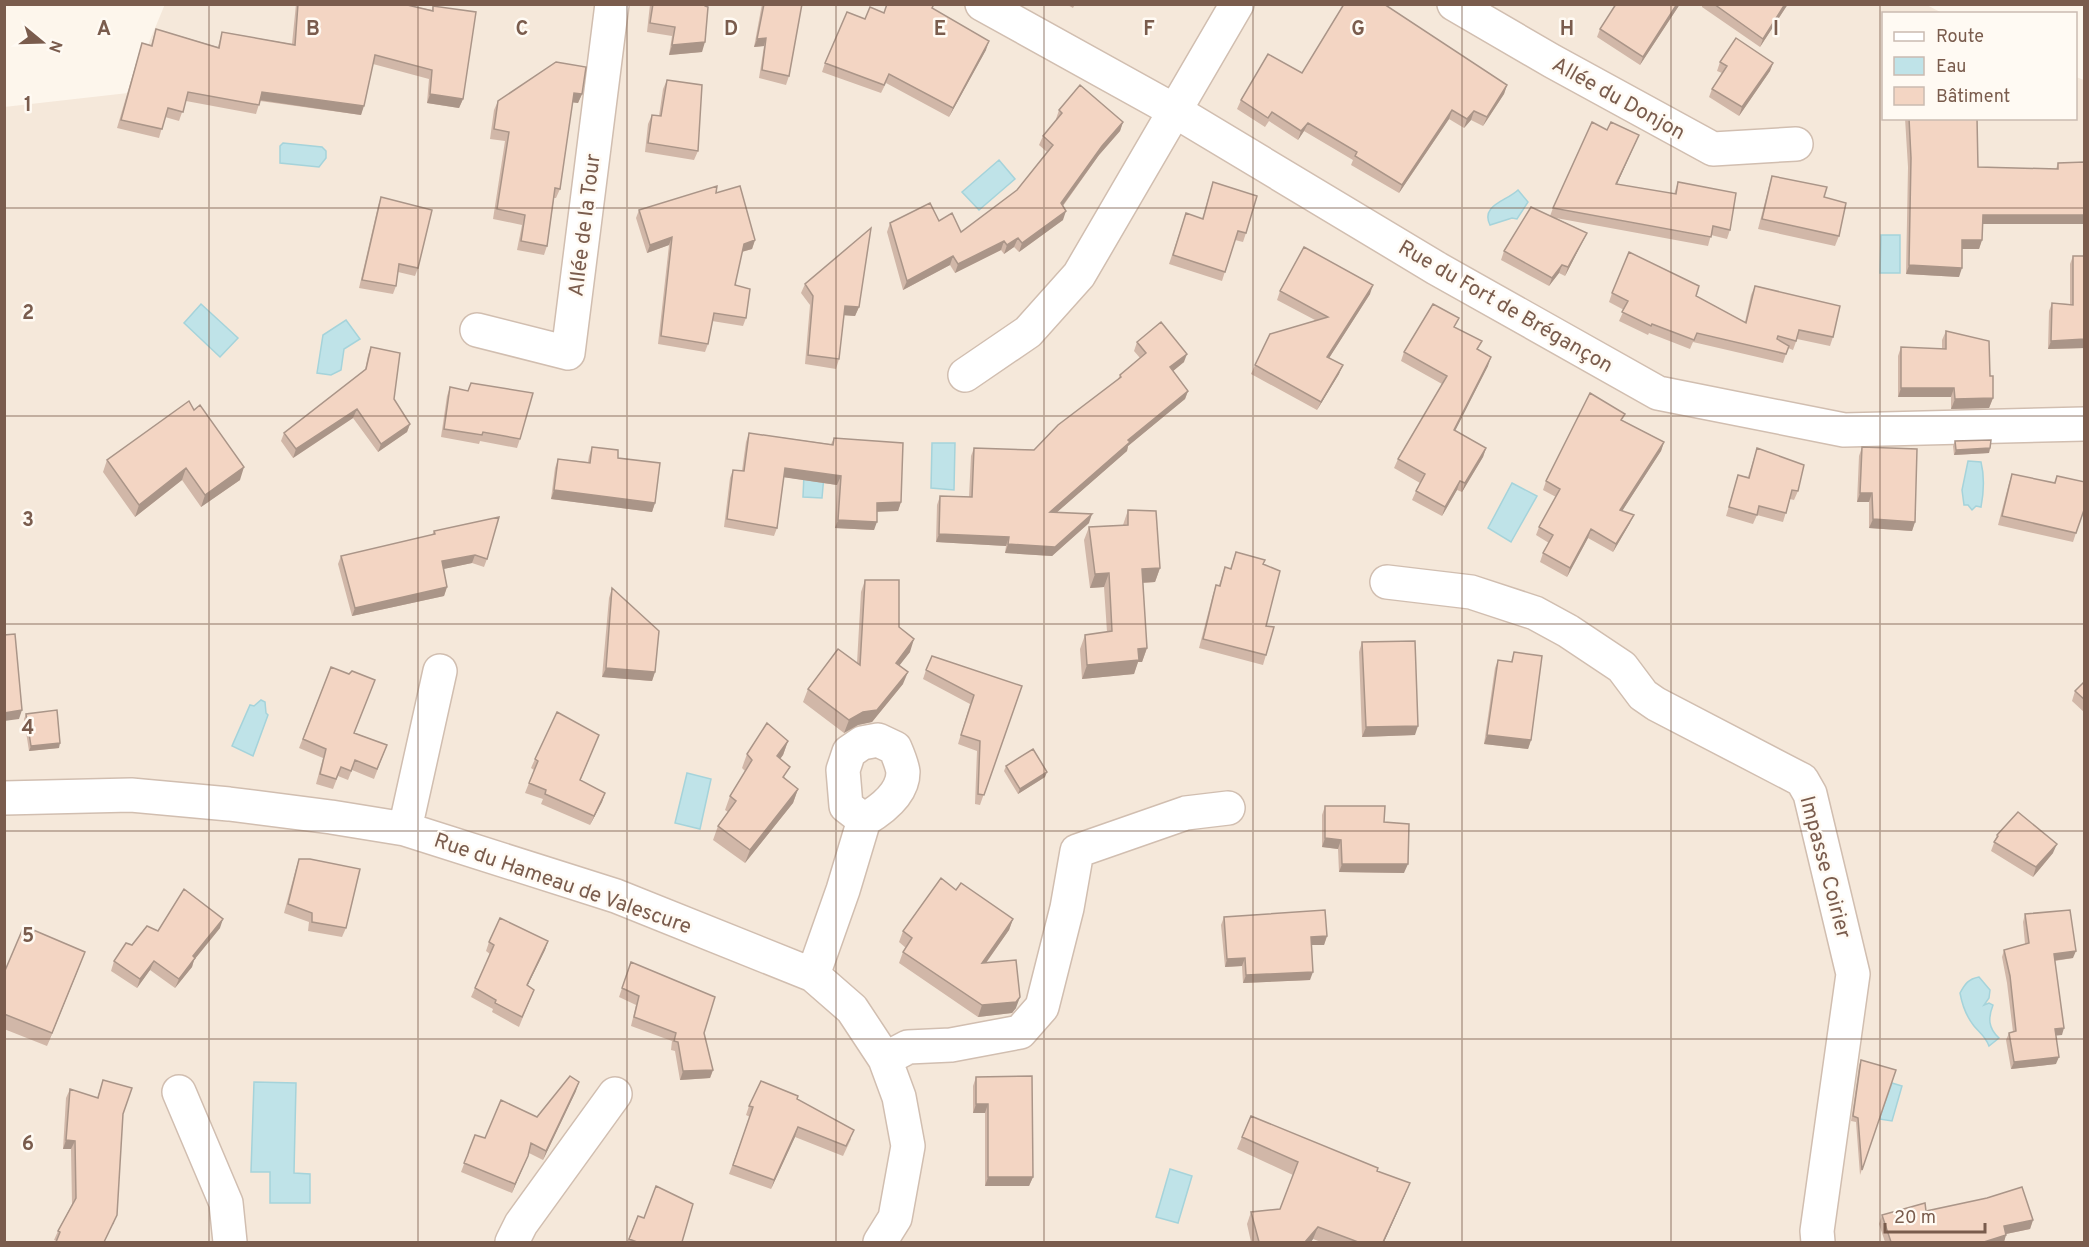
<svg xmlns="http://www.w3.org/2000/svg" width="2089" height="1247" viewBox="0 0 2089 1247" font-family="Overpass,sans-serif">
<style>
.residential{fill:#f5e8da}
.water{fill:#bfe3e8;stroke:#a5d3da;stroke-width:1.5}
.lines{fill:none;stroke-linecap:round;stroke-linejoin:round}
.minor-casing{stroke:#d1beb0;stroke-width:36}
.minor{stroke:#fff;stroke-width:33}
.wall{fill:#d1b7a8}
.shaded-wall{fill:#aa9588}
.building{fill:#f3d5c3;stroke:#aa9588;stroke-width:1.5}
.grid{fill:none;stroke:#7a5c4d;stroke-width:1.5;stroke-opacity:0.55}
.labels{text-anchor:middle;stroke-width:5;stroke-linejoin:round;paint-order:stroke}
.street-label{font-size:21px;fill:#7a5c4d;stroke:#fffaf3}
.grid-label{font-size:20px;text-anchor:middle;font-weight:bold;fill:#7a5c4d;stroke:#fffaf3;stroke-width:5;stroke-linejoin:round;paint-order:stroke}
</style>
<rect width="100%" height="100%" fill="#fdf6ec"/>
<path class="residential" d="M 165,4 L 1925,4 L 1942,13 L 1884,14 L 1884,118 L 2076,118 L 2076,77 L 2084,80 L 2084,1242 L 5,1242 L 4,107 L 128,93 Z"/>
<path class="water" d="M 283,143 L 322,147 L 326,151 L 326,158 L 319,167 L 280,163 L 280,146 Z
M 999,160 L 1015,179 L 979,210 L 962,192 Z
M 1518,190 L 1528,202 L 1517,219 L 1512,218 L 1490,225 C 1480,205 1507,201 1518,190 Z
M 1881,235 L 1900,235 L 1900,273 L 1880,273 Z
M 201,304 L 238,338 L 220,357 L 184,323 Z
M 346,320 L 360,339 L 344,349 L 341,370 L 331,375 L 317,373 L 323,335 Z
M 932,443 L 955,443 L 954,490 L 931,488 Z
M 805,451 L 826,453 L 822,498 L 803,497 Z
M 1968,461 L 1981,462 C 1985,478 1984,491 1981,507 L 1976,506 L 1972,510 L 1968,505 L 1964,505 L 1962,490 Z
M 1512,483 L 1537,496 L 1511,542 L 1488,528 Z
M 261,700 L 265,702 L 266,713 L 268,715 L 253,756 L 232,746 L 250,705 L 254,706 Z
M 687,773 L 711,779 L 700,829 L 675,823 Z
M 1979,977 L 1990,990 L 1989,998 L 1984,1005 L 1989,1003 L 1993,1005 C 1988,1018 1988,1028 1999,1038 L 1989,1046 C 1986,1037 1980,1033 1974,1026 C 1966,1016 1962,1004 1960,993 C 1965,984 1968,979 1979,977 Z
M 254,1082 L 296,1083 L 294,1173 L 310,1174 L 310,1203 L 270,1203 L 270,1172 L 251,1172 Z
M 1892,1083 L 1902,1086 L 1892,1121 L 1879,1119 Z
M 1170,1169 L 1192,1176 L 1178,1223 L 1156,1217 Z"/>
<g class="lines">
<g class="minor-casing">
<path id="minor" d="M 982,4 L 1175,111 L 1436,268 L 1658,393 L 1844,430 L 2084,424
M 1454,4 L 1552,61 L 1713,149 L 1796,144
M 477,330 L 568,353 L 612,4
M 965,375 L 1028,332 L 1079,275 L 1237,4
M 1387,582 L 1471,592 L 1535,613 L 1568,631 L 1622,667 L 1643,695 L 1656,704 L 1802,780 L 1810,794 L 1853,974 L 1817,1231 L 1818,1242
M 4,798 L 131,795 L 229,804 L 331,817 L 405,829 L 616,896 L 813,975 L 852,1009 L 885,1059 L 899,1097 L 908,1146 L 895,1218 L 880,1242
M 405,829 L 440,671
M 813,975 L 843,890 L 864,820 C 881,810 903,794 903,772 C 902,765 898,755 895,748 L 878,740 L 862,743 L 849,752 L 843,770 L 846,806 L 864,820
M 885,1059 L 908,1047 L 951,1045 L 1020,1032 L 1042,1007 L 1067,908 L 1077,851 L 1186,813 L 1228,808
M 179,1092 L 226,1203 L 230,1242
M 512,1242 L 521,1224 L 615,1094"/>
</g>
<use href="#minor" class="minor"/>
</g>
<path class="wall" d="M 296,4 L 403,4 L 432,10 L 433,6 L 463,99 L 459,108 L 427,103 L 429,79 L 373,64 L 361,115 L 260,101 L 256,114 L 186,101 L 179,121 L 165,117 L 159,138 L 117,128 L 142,43 L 151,45 L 156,29 L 218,47 L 222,32 L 292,44 Z
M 650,4 L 705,4 L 702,52 L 669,55 L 672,36 L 647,32 Z
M 762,4 L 802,4 L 789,76 L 786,85 L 759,78 L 764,46 L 754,47 Z
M 1066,4 L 1075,4 L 1073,8 Z
M 1680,4 L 1640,65 L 1597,37 L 1600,29 Z
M 1702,4 L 1788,4 L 1760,47 L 1702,7 Z
M 933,9 L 986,50 L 949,117 L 886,83 L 881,93 L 822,72 L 825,63 L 865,19 L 884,13 Z
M 1720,62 L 1773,63 L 1770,71 L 1739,116 L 1709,97 L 1712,89 L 1722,73 L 1717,71 Z
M 1302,73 L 1507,85 L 1504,94 L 1483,126 L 1471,120 L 1464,128 L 1449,119 L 1399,193 L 1351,165 L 1353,160 L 1304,131 L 1298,140 L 1269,121 L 1265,127 L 1237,109 L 1241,100 Z
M 667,80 L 698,151 L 694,160 L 645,152 L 648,124 L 652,115 L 659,116 L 663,89 Z
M 582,94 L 578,103 L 572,102 L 560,189 L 556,198 L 554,198 L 547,246 L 544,255 L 517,250 L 522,225 L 493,219 L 505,141 L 490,139 L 494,110 L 498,101 Z
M 1059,110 L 1123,122 L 1120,131 L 1099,155 L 1063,206 L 1063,220 L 1019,252 L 1014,247 L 1004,254 L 1001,250 L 955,273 L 950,265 L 903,290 L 887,232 L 890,223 L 939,221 L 961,232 L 1017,190 L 1047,152 L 1039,145 L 1043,136 L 1057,120 L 1056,119 Z
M 1905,118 L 1977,118 L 1978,167 L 2056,169 L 2058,163 L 2085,224 L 1983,224 L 1982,240 L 1979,249 L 1962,249 L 1959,277 L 1906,274 L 1908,167 Z
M 1607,130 L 1639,135 L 1617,184 L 1674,194 L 1678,182 L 1730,230 L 1727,239 L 1711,235 L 1708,246 L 1556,218 L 1587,233 L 1583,241 L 1565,276 L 1559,273 L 1549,286 L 1501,260 L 1504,251 L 1550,216 L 1553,208 Z
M 1772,176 L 1824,197 L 1839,236 L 1835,246 L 1758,229 L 1769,186 Z
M 1213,182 L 1246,233 L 1243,242 L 1235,240 L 1222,281 L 1169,264 L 1186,213 L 1202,219 Z
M 716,193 L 755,240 L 752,249 L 742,252 L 735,285 L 746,318 L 743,326 L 712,321 L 708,344 L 705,352 L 658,344 L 669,245 L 647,253 L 636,218 L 639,210 Z
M 381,197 L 418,268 L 415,276 L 398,272 L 396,286 L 393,294 L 359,288 L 378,206 Z
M 2073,256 L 2085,348 L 2048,349 L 2049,311 L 2052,303 L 2070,304 L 2070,264 Z
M 805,284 L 859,307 L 855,316 L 844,315 L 839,359 L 836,369 L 805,364 L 810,305 L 801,293 Z
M 1755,286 L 1833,337 L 1830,346 L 1797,339 L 1793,350 L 1788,348 L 1783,363 L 1693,342 L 1690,349 L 1649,333 L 1648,335 L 1619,321 L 1624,310 L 1609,302 L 1612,293 L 1696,296 L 1745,322 L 1751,295 Z
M 1280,291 L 1370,294 L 1329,358 L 1339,374 L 1317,410 L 1251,374 L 1255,365 L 1315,320 L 1277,300 Z
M 1455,328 L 1478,350 L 1488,366 L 1455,430 L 1486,448 L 1483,457 L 1462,492 L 1457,490 L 1442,516 L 1412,500 L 1416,491 L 1420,483 L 1394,468 L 1398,459 L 1442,384 L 1401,361 L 1404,352 Z
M 1946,331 L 1990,376 L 1993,398 L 1989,408 L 1951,409 L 1951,397 L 1898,397 L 1898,356 L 1901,347 L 1942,349 L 1942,340 Z
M 1137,342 L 1184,362 L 1173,371 L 1188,391 L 1185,399 L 1128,446 L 1127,451 L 1057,512 L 1089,523 L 1052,556 L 1005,553 L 1006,546 L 936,542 L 937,505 L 940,496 L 969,497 L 971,456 L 974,448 L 1034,450 L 1118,379 L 1120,375 L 1140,358 L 1134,351 Z
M 371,347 L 394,399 L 410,424 L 407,432 L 378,452 L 353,418 L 293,458 L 281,441 L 284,433 L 365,370 L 368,355 Z
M 450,387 L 468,391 L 520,439 L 517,448 L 480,441 L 479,444 L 441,437 L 447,396 Z
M 194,410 L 240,480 L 201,507 L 182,480 L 135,517 L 103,472 L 107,460 Z
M 1622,420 L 1664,442 L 1661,451 L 1622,511 L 1630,523 L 1613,552 L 1588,538 L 1567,577 L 1540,562 L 1543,553 L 1549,543 L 1536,535 L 1539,527 L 1556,497 L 1543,490 L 1546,481 Z
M 749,433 L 831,444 L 834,438 L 901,502 L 898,511 L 877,511 L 874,530 L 835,528 L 837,485 L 784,477 L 777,528 L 774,536 L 724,527 L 730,478 L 733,470 L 742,471 L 746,442 Z
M 1955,441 L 1990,448 L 1989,453 L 1954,455 L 1953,446 Z
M 592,447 L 618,458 L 655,503 L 652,512 L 551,499 L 555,468 L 558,459 L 588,462 L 589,456 Z
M 1862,447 L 1915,522 L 1912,531 L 1869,528 L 1869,502 L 1857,502 L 1859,456 Z
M 1757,448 L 1798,491 L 1794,500 L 1790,499 L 1783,522 L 1757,515 L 1753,524 L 1726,516 L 1738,475 L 1748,477 Z
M 2012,474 L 2054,483 L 2057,476 L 2076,533 L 2073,542 L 1998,525 L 2009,483 Z
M 1128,510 L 1160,568 L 1155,582 L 1143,583 L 1147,648 L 1142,662 L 1138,662 L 1134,674 L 1082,679 L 1080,649 L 1085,635 L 1107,632 L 1104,587 L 1090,588 L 1084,540 L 1089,527 L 1123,525 Z
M 434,531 L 487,559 L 484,567 L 472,563 L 443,569 L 447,587 L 444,596 L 352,616 L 338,564 L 341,556 L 432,535 Z
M 1236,552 L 1263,564 L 1266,655 L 1263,665 L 1199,648 L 1213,594 L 1216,585 L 1219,585 L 1225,567 L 1230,569 Z
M 865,580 L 899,627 L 910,652 L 899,665 L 903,684 L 872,722 L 858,725 L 844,733 L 803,702 L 808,689 L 857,663 L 861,592 Z
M 612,588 L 655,672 L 652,681 L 602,677 L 609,598 Z
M 1362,642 L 1415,735 L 1362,737 L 1359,652 Z
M 1514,652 L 1531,740 L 1528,749 L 1484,744 L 1495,668 L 1498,660 L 1511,662 Z
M 331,667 L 355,733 L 387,745 L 374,779 L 352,770 L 348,780 L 338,776 L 333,789 L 316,784 L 323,758 L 299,748 Z
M 926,670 L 1022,686 L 980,805 L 975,804 L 977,751 L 958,744 L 970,704 L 923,679 Z
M 2085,681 L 2085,713 L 2072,701 L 2075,691 Z
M 26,714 L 59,748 L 29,751 L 24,719 Z
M 599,735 L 580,781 L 605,793 L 602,802 L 590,825 L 541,804 L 543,799 L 525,793 L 534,770 L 531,768 L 535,759 Z
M 788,741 L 783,755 L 780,759 L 785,779 L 798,789 L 793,803 L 745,863 L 713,840 L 718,826 L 728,812 L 725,810 L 730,796 L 745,771 L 742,768 L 747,754 Z
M 1006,766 L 1045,777 L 1018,794 L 1004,771 Z
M 1325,806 L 1384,822 L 1404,873 L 1339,872 L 1338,849 L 1322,847 L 1322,815 Z
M 1997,835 L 2053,853 L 2033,877 L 1991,851 Z
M 299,859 L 346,928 L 342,937 L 308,931 L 309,922 L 284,913 L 296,868 Z
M 956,890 L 1013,919 L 1009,930 L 986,963 L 1016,1008 L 1012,1013 L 978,1017 L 899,963 L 903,952 L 906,948 L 899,942 L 903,931 Z
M 2025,914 L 2073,958 L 2055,961 L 2062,1035 L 2056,1035 L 2056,1064 L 2011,1069 L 2006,1040 L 2009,1033 L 2013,1032 L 2007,983 L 2002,957 L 2004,950 L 2025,944 L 2023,922 Z
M 1224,917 L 1327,936 L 1324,945 L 1312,945 L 1310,980 L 1243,983 L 1242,966 L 1225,967 L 1221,925 Z
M 220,928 L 194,960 L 192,967 L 175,988 L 150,970 L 137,988 L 111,971 L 114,961 L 132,945 L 158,931 Z
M 548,941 L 545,950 L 527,986 L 534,990 L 519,1027 L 492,1012 L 493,1009 L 471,997 L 490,954 L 486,951 L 489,942 Z
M 631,962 L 704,1033 L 713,1070 L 710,1078 L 680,1080 L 675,1051 L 671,1050 L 672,1041 L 631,1026 L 636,1005 L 619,997 Z
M 80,965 L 47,1046 L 4,1029 L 4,973 Z
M 1861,1060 L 1896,1070 L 1860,1175 L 1856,1122 L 1851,1121 L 1859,1065 Z
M 976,1077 L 1033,1177 L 1029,1186 L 985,1186 L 985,1113 L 973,1113 L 973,1086 Z
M 103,1080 L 123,1114 L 114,1224 L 57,1241 L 54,1240 L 58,1231 L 72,1204 L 71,1149 L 63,1149 L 66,1098 L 70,1089 L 97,1098 Z
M 576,1091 L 543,1160 L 529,1153 L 524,1165 L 512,1193 L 461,1172 L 475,1135 L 485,1138 L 537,1117 Z
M 797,1099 L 851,1139 L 843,1156 L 795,1137 L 771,1189 L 729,1174 L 750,1117 L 746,1115 L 749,1106 Z
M 1242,1137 L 1377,1171 L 1405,1195 L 1384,1242 L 1321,1242 L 1313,1239 L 1311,1242 L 1251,1242 L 1247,1224 L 1251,1212 L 1280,1209 L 1293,1175 L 1237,1149 Z
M 1926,1211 L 2033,1220 L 2030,1229 L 2006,1234 L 2004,1242 L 1885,1242 L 1879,1224 L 1882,1215 Z
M 638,1216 L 682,1242 L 627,1242 Z"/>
<path class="shaded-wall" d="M 1677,4 L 1680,4 L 1640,65 L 1643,57 Z
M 1785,4 L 1788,4 L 1760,47 L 1763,39 Z
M 766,38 L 764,46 L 754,47 L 757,39 Z
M 989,41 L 986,50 L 949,117 L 953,108 Z
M 705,42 L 702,52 L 669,55 L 672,45 Z
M 1773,63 L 1770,71 L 1739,116 L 1742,107 Z
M 1507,85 L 1504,94 L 1483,126 L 1487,117 Z
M 262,92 L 364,106 L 361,115 L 259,100 Z
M 574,93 L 582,94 L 578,103 L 570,102 Z
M 430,94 L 463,99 L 459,108 L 427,103 Z
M 1452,110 L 1449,119 L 1399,193 L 1402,185 Z
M 1474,111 L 1471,120 L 1464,128 L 1467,119 Z
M 1123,122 L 1120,131 L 1099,155 L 1058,212 L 1061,203 L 1102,146 Z
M 1308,123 L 1304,131 L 1298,140 L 1301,131 Z
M 1639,135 L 1635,144 L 1613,193 L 1616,184 Z
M 1066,211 L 1063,220 L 1019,252 L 1022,243 Z
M 1983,215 L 2085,215 L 2085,224 L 1980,224 Z
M 1587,233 L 1583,241 L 1565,276 L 1568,267 Z
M 672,237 L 669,245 L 647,253 L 650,245 Z
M 1018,238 L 1014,247 L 1004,254 L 1007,245 Z
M 755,240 L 752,249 L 741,252 L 744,244 Z
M 1962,240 L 1982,240 L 1979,249 L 1959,249 Z
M 1004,241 L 1001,250 L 955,273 L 958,264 Z
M 953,256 L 950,265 L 903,290 L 907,281 Z
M 1562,265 L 1559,273 L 1549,286 L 1552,278 Z
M 1909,265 L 1962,268 L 1959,277 L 1906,274 Z
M 1373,285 L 1370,294 L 1324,366 L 1327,357 Z
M 845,306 L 859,307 L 855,316 L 841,315 Z
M 2085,339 L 2085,348 L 2048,349 L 2051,341 Z
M 1187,354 L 1184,362 L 1167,376 L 1170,367 Z
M 1491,357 L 1488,366 L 1451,439 L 1454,430 Z
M 1343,365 L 1339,374 L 1317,410 L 1321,402 Z
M 1901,388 L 1954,388 L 1951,397 L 1898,397 Z
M 1188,391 L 1185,399 L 1128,446 L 1127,451 L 1047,521 L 1050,512 L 1128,440 Z
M 1993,398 L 1989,408 L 1951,409 L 1955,399 Z
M 357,409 L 353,418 L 293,458 L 296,449 Z
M 410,424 L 407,432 L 378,452 L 381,444 Z
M 1664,442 L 1661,451 L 1617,519 L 1620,510 Z
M 1486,448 L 1483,457 L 1462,492 L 1465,483 Z
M 1990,448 L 1989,453 L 1954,455 L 1956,450 Z
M 244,467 L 240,480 L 201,507 L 205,495 Z
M 186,468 L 182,480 L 135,517 L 139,505 Z
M 785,468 L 841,476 L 837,485 L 782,477 Z
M 1460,481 L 1457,490 L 1442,516 L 1445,507 Z
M 554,490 L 655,503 L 652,512 L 551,499 Z
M 1860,493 L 1872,493 L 1869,502 L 1857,502 Z
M 901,502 L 898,511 L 874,512 L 877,503 Z
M 1092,514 L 1089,523 L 1052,556 L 1005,553 L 1008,544 Z
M 1634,515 L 1630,523 L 1613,552 L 1616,544 Z
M 1873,519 L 1915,522 L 1912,531 L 1869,528 Z
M 838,520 L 877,522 L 874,530 L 835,528 Z
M 1591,529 L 1588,538 L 1567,577 L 1570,568 Z
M 939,534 L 1009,537 L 1006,546 L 936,542 Z
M 475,555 L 472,563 L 439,570 L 442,561 Z
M 1160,568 L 1155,582 L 1137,583 L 1142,569 Z
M 1109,573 L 1104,587 L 1090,588 L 1095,574 Z
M 447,587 L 444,596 L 352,616 L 355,608 Z
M 914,639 L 910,652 L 892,675 L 896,663 Z
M 1147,648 L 1142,662 L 1138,662 L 1134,674 L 1082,679 L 1087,665 L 1138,649 Z
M 606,668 L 655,672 L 652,681 L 602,677 Z
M 908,672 L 903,684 L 872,722 L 858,725 L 844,733 L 849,720 Z
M 22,710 L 19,719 L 4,721 L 4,713 Z
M 1418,726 L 1415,735 L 1362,737 L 1366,727 Z
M 1487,735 L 1531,740 L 1528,749 L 1484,744 Z
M 788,741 L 783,755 L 772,770 L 777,756 Z
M 60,743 L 59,748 L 29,751 L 31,746 Z
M 1047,772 L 1045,777 L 1018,794 L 1020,789 Z
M 798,789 L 793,803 L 745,863 L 750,850 Z
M 605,793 L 602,802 L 590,825 L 594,816 Z
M 1325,838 L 1341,840 L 1338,849 L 1322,847 Z
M 2057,844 L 2053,853 L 2033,877 L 2036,867 Z
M 1342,864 L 1408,864 L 1404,873 L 1339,872 Z
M 223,919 L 220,928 L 194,960 L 192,967 L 175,988 L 179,979 L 193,956 Z
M 1013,919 L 1009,930 L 978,974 L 982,963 Z
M 1327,936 L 1324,945 L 1308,945 L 1311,937 Z
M 548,941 L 545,950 L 523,995 L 527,985 Z
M 2076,951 L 2073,958 L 2051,961 L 2054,954 Z
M 85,952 L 80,965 L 47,1046 L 52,1033 Z
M 1245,958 L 1242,966 L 1225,967 L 1227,959 Z
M 154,961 L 150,970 L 137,988 L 140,979 Z
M 1313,972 L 1310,980 L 1243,983 L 1246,975 Z
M 1020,997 L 1016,1008 L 1012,1013 L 978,1017 L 982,1005 Z
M 2064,1028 L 2062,1035 L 2052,1036 L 2055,1029 Z
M 2059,1057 L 2056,1064 L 2011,1069 L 2014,1062 Z
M 713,1070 L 710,1078 L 680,1080 L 683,1071 Z
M 579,1082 L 576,1091 L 543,1160 L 546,1151 Z
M 976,1104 L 988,1104 L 985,1113 L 973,1113 Z
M 798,1127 L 795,1137 L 771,1189 L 774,1180 Z
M 66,1140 L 75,1141 L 71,1149 L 63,1149 Z
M 528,1156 L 524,1165 L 512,1193 L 515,1184 Z
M 988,1177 L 1033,1177 L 1029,1186 L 985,1186 Z
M 1410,1183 L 1405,1195 L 1384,1242 L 1383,1242 Z
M 2033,1220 L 2030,1229 L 2001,1235 L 2004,1226 Z
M 1318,1227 L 1313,1239 L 1311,1242 L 1305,1242 Z
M 2006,1235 L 2004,1242 L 1984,1242 Z"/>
<path class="building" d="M 298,4 L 403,4 L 433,11 L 433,6 L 476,12 L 463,99 L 430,94 L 432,70 L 375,55 L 364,106 L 262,92 L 259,105 L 188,92 L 183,112 L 168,108 L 162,129 L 121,120 L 142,43 L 152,46 L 156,29 L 219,48 L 222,32 L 295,45 Z
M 653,4 L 705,4 L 705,6 L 708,7 L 705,42 L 672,45 L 675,27 L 650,23 Z
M 764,4 L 802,4 L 789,76 L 762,70 L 766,38 L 757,39 Z
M 887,4 L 934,4 L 932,8 L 989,41 L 953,108 L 889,74 L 884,85 L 825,63 L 847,12 L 865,19 L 870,7 L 884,13 Z
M 1344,4 L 1384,4 L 1507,85 L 1487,117 L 1474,111 L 1467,119 L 1452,110 L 1402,185 L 1355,156 L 1357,152 L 1308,123 L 1301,131 L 1272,112 L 1268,118 L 1241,100 L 1268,54 L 1302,73 Z
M 1616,4 L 1677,4 L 1643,57 L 1600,29 Z
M 1714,4 L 1785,4 L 1763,39 Z
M 1736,38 L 1773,63 L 1742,107 L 1712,89 L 1727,66 L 1720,62 Z
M 556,62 L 586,67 L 582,94 L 574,93 L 560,189 L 555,188 L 547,246 L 521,241 L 525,215 L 497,209 L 509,132 L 494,129 L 498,101 Z
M 667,80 L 702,85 L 698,151 L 648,143 L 652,115 L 661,116 Z
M 1080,85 L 1123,122 L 1102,146 L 1061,203 L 1066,211 L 1022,243 L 1018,238 L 1007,245 L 1004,241 L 958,264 L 953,256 L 907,281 L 890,223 L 930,203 L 939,221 L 952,213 L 961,232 L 1017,190 L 1053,145 L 1043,136 L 1062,113 L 1059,110 Z
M 1909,118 L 1977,118 L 1978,167 L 2058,169 L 2058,163 L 2085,162 L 2085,215 L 1983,215 L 1982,240 L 1962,240 L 1962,268 L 1909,265 L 1911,158 Z
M 1592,122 L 1607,130 L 1611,122 L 1639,135 L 1616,184 L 1676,194 L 1678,182 L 1736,193 L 1730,230 L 1713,226 L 1711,237 L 1553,208 Z
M 1772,176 L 1827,187 L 1824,197 L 1846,203 L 1839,236 L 1762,219 Z
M 1213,182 L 1257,196 L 1246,233 L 1238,231 L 1225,272 L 1173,255 L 1186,213 L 1203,219 Z
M 717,186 L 716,193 L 740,186 L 755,240 L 744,244 L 735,285 L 750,289 L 746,318 L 714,313 L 708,344 L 661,336 L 672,237 L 650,245 L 639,210 Z
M 381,197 L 432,210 L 418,268 L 399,264 L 396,286 L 362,280 Z
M 1531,207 L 1587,233 L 1568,267 L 1562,265 L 1552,278 L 1504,251 Z
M 871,228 L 859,307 L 845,306 L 839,359 L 808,355 L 813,296 L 805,284 Z
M 1304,247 L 1373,285 L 1327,357 L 1343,365 L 1321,402 L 1255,365 L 1270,334 L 1328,317 L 1280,291 Z
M 1629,252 L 1699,286 L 1696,296 L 1746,323 L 1755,286 L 1840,306 L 1833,337 L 1799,330 L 1796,341 L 1778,336 L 1777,339 L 1789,346 L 1786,354 L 1697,333 L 1694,340 L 1652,324 L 1651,326 L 1622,312 L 1628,301 L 1612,293 Z
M 2073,256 L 2085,256 L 2085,339 L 2051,341 L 2052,303 L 2073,305 Z
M 1433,304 L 1459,318 L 1454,327 L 1482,341 L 1477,349 L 1491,357 L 1454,430 L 1486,448 L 1465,483 L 1460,481 L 1445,507 L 1416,491 L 1425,474 L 1398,459 L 1447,376 L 1404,352 Z
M 1161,322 L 1187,354 L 1170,367 L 1188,391 L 1128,440 L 1130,442 L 1050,512 L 1092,514 L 1055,547 L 1008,544 L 1009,537 L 939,534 L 940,496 L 972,497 L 974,448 L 1034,450 L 1058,425 L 1121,377 L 1120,375 L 1146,353 L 1137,342 Z
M 1946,331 L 1989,341 L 1990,376 L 1993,376 L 1993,398 L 1955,399 L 1954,388 L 1901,388 L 1901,347 L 1946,349 Z
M 371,347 L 400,353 L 394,399 L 410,424 L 381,444 L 357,409 L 296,449 L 284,433 L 366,369 Z
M 471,383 L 533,393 L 520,439 L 483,432 L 482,435 L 444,429 L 450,387 L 468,391 Z
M 1590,393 L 1625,414 L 1621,420 L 1664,442 L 1620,510 L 1634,515 L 1616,544 L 1591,529 L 1570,568 L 1543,553 L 1553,535 L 1539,527 L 1560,489 L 1546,481 Z
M 189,401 L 194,410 L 200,405 L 244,467 L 205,495 L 186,468 L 139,505 L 107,460 Z
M 749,433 L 833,445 L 834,438 L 903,443 L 901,502 L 877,503 L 877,522 L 838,520 L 841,476 L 785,468 L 777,528 L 727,519 L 733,470 L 744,471 Z
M 1991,440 L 1990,448 L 1956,450 L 1955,441 Z
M 592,447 L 618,450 L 618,458 L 660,463 L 655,503 L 554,490 L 558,459 L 590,463 Z
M 1862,447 L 1917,449 L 1915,522 L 1873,519 L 1872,493 L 1860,493 Z
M 1757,448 L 1804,465 L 1798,491 L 1792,490 L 1786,513 L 1759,506 L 1757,515 L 1729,507 L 1738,475 L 1749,478 Z
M 2012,474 L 2055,483 L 2057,476 L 2085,482 L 2085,507 L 2076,533 L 2002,516 Z
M 1128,510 L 1156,511 L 1160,568 L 1142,569 L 1147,648 L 1138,649 L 1139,660 L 1087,665 L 1085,635 L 1112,631 L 1109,573 L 1095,574 L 1089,527 L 1128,525 Z
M 499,517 L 487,559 L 475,555 L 442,561 L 447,587 L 355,608 L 341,556 L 435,534 L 434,531 Z
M 1236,552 L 1265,560 L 1263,564 L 1280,571 L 1266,626 L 1274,627 L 1266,655 L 1203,639 L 1216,585 L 1220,586 L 1225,567 L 1231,569 Z
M 865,580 L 899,580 L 899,627 L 914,639 L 896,663 L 908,672 L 877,710 L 863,712 L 849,720 L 808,689 L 838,649 L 860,665 Z
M 612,588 L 659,631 L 655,672 L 606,668 Z
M 15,634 L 22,710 L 4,713 L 4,635 Z
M 1415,641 L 1418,726 L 1366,727 L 1362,642 Z
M 1514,652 L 1542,656 L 1531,740 L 1487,735 L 1498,660 L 1512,662 Z
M 932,656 L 1022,686 L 984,795 L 978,794 L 980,741 L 961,735 L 974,695 L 926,670 Z
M 331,667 L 349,674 L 352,671 L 375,680 L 354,733 L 387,745 L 377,769 L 355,760 L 351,771 L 341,767 L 336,779 L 320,774 L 326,749 L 303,739 Z
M 2085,681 L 2085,700 L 2075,691 Z
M 57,710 L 60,743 L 31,746 L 26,714 Z
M 557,712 L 599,735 L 580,780 L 605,793 L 594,816 L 545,794 L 546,790 L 529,783 L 538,761 L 535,759 Z
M 767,723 L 788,741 L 777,756 L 790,767 L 783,777 L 798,789 L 750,850 L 718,826 L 736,801 L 730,796 L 752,760 L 747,754 Z
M 1033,749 L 1047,772 L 1020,789 L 1006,766 Z
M 1325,806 L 1385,806 L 1384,822 L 1409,824 L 1408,864 L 1342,864 L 1341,840 L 1325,838 Z
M 2018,812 L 2057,844 L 2036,867 L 1994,842 L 1998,836 L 1997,835 Z
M 299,859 L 310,859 L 360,869 L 346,928 L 312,922 L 312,913 L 288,904 Z
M 941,878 L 956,890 L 961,883 L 1013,919 L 982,963 L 1016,960 L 1020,997 L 1016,1002 L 982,1005 L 903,952 L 912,938 L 903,931 Z
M 184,889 L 223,919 L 193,956 L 195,958 L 179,979 L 154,961 L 140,979 L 114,961 L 126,943 L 132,945 L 147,926 L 158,931 Z
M 1325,910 L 1327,936 L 1311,937 L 1313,972 L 1246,975 L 1245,958 L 1227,959 L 1224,917 Z
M 2070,910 L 2076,951 L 2054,954 L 2064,1028 L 2055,1029 L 2059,1057 L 2014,1062 L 2009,1033 L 2016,1031 L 2010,976 L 2004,950 L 2029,943 L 2025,914 Z
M 500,918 L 548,941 L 527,985 L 534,990 L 522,1017 L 495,1003 L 496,1000 L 475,988 L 494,945 L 489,942 Z
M 24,926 L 85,952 L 52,1033 L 4,1014 L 4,973 Z
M 631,962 L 715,997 L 704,1033 L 713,1070 L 683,1071 L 678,1042 L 674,1041 L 676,1033 L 634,1017 L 639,996 L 622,988 Z
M 1861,1060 L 1896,1070 L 1862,1170 L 1858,1118 L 1853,1116 Z
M 570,1076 L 579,1082 L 546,1151 L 531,1143 L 528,1156 L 515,1184 L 464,1163 L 475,1135 L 485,1138 L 501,1100 L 537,1117 Z
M 1032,1076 L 1033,1177 L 988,1177 L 988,1104 L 976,1104 L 976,1077 Z
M 103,1080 L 132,1088 L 123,1114 L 117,1215 L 104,1242 L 56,1242 L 60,1232 L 58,1231 L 76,1198 L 75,1141 L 66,1140 L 70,1089 L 98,1098 Z
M 761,1081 L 798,1096 L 797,1099 L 854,1130 L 846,1146 L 798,1127 L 774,1180 L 733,1165 L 753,1107 L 749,1106 Z
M 1251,1116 L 1378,1168 L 1377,1171 L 1410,1183 L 1383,1242 L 1358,1242 L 1318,1227 L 1305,1242 L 1259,1242 L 1251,1212 L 1280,1209 L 1298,1162 L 1242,1137 Z
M 656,1186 L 693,1204 L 682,1242 L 637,1242 L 629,1239 L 638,1216 L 644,1218 Z
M 2022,1187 L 2033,1220 L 2004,1226 L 2006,1235 L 1984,1242 L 1891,1242 L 1882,1215 L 1925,1203 L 1926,1211 L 1987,1198 Z"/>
<path class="grid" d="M 209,4 L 209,1242M 418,4 L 418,1242M 627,4 L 627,1242M 836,4 L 836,1242M 1044,4 L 1044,1242M 1253,4 L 1253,1242M 1462,4 L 1462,1242M 1671,4 L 1671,1242M 1880,4 L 1880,1242M 4,208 L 2084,208M 4,416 L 2084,416M 4,624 L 2084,624M 4,831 L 2084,831M 4,1039 L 2084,1039"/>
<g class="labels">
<g class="street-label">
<text transform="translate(1619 98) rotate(29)" y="7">Allée du Donjon</text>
<text transform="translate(584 225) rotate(-83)" y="7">Allée de la Tour</text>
<text transform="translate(1506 306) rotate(30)" y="7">Rue du Fort de Brégançon</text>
<text transform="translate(1826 867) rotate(75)" y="7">Impasse Coirier</text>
<text transform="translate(563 883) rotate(19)" y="7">Rue du Hameau de Valescure</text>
</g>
</g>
<g class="grid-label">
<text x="104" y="35">A</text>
<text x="313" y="35">B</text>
<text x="522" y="35">C</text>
<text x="731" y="35">D</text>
<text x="940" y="35">E</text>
<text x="1149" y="35">F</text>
<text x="1358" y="35">G</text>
<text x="1567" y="35">H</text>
<text x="1776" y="35">I</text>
<text x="28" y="111">1</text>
<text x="28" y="319">2</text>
<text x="28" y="526">3</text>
<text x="28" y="734">4</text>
<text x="28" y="942">5</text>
<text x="28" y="1150">6</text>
</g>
<rect width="2089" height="1247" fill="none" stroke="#7a5c4d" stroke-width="12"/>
<rect x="1882" y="12" width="195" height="108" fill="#fffaf3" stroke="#cabbb1" stroke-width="1.5"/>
<rect x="1894" y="32" width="30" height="9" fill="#ffffff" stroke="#cabbb1" stroke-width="1.5"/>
<text x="1936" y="42" font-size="18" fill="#7a5c4d">Route</text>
<rect x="1894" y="57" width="30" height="18" fill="#bfe3e8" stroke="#cabbb1" stroke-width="1.5"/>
<text x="1936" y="72" font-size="18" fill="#7a5c4d">Eau</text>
<rect x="1894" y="87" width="30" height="18" fill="#f3d5c3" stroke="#cabbb1" stroke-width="1.5"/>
<text x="1936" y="102" font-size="18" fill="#7a5c4d">Bâtiment</text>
<g transform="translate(42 42) rotate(109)" stroke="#fffaf3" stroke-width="4.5" paint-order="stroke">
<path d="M0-4.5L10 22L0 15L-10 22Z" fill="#7a5c4d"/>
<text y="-9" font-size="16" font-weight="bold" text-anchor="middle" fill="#7a5c4d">N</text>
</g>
<path d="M1885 1223v9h100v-9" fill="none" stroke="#7a5c4d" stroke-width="3"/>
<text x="1894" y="1223" font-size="18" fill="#7a5c4d" stroke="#fffaf3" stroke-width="4.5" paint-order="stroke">20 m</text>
</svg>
